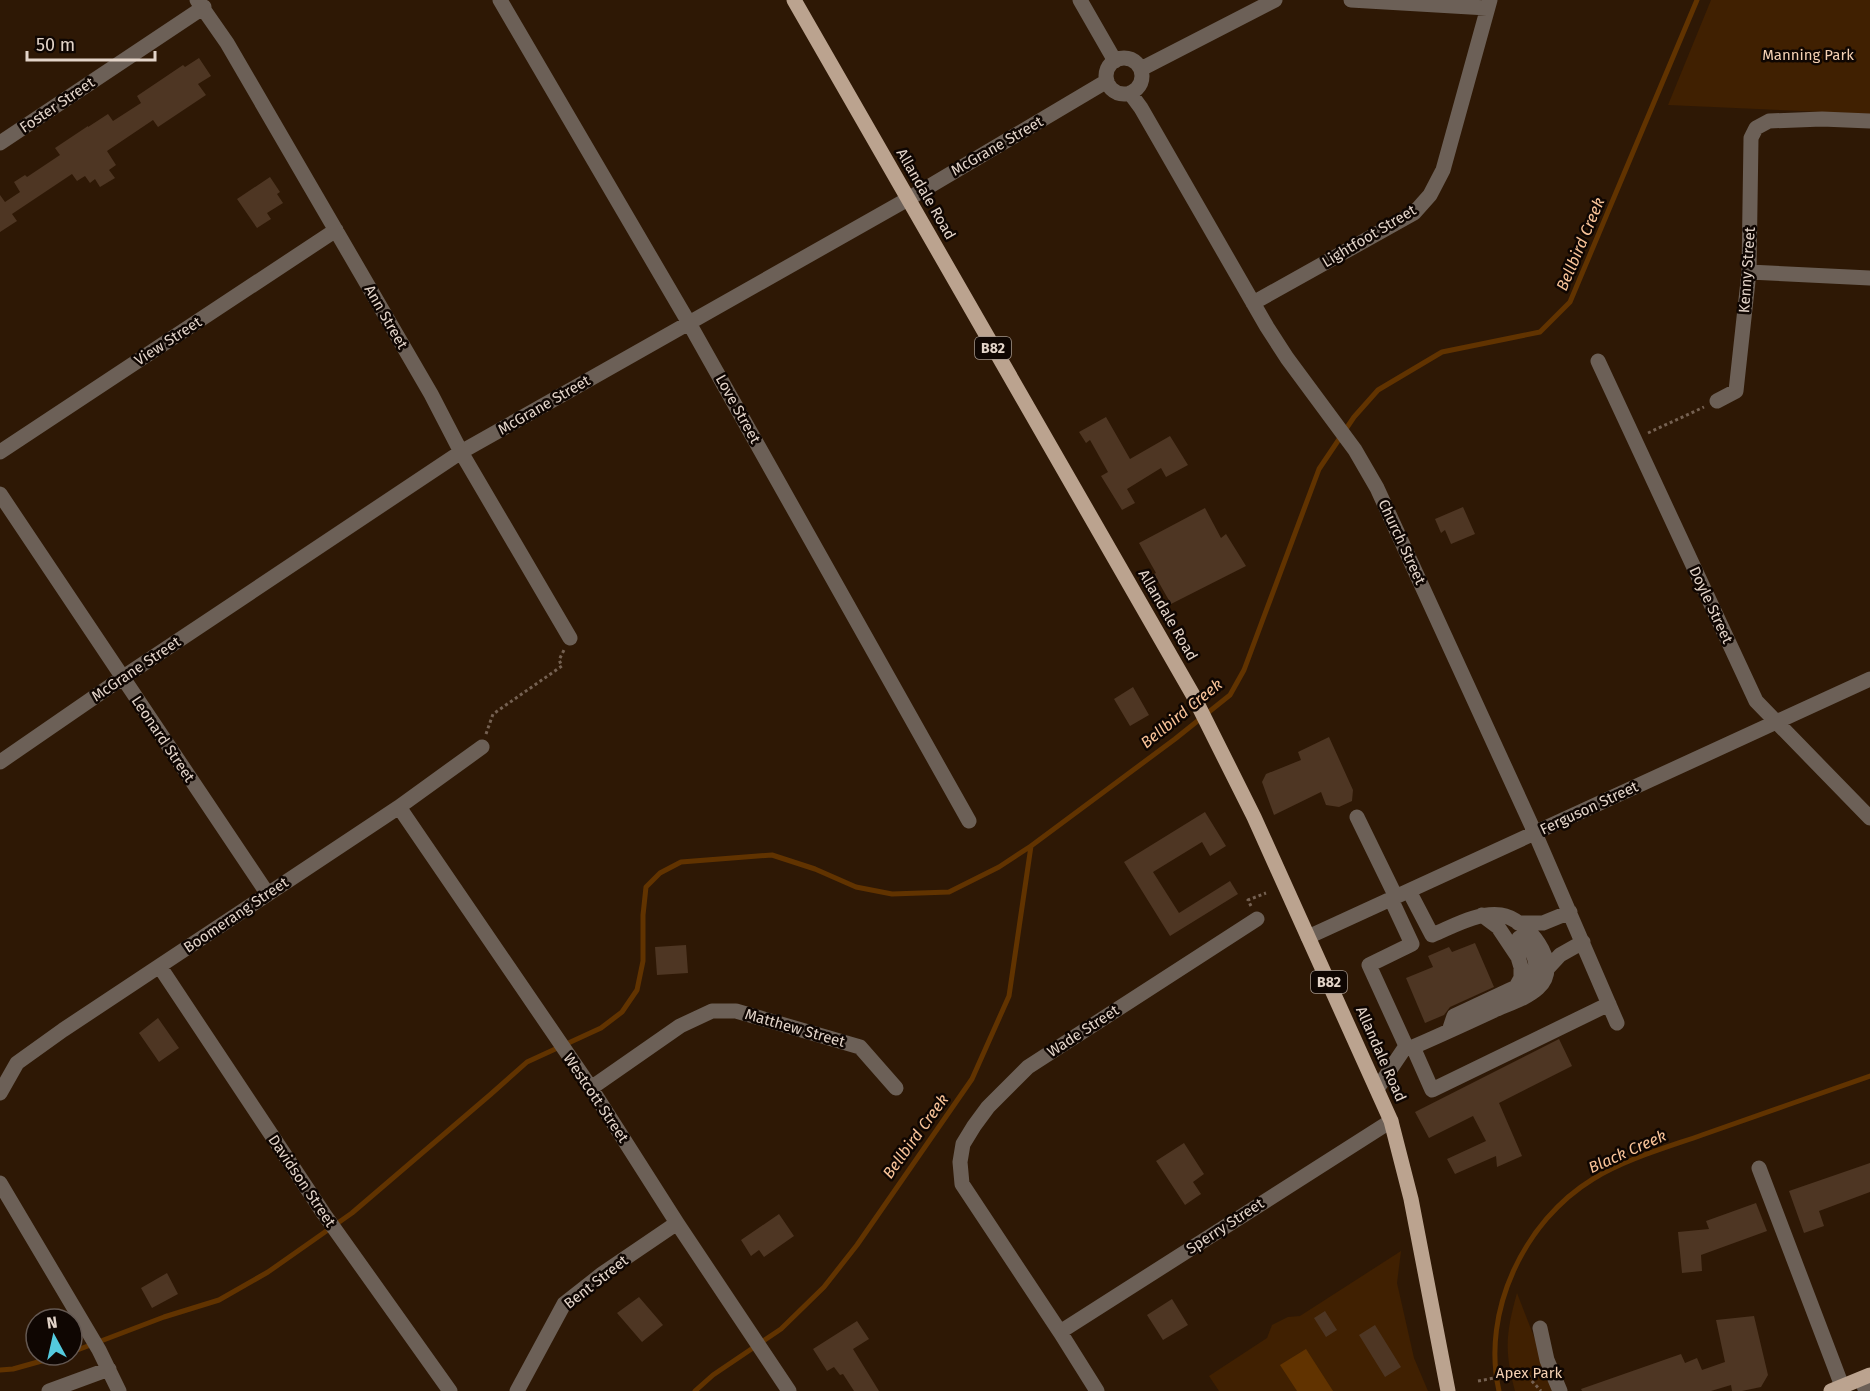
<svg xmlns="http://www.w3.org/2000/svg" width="1870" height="1391" viewBox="0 0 1870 1391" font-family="'Fira Sans',sans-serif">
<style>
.green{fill:#402001}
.water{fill:#613300}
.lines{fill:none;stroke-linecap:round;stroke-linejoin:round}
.stream{stroke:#613300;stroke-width:5}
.building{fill:#4e3623}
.path{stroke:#756152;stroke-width:3;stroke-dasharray:3 3;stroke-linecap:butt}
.minor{stroke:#6c6057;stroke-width:15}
.major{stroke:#bba38f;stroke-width:15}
.labels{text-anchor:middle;stroke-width:5;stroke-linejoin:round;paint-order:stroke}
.shield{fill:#0f0602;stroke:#a3968d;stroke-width:1.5}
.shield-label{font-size:14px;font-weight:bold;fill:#e3d4c9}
.park-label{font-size:15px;fill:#f4d0b3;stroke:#0f0602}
.street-label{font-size:15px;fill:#e3d4c9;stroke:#0f0602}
.water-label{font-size:16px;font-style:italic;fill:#f9c398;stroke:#0f0602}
</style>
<rect width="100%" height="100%" fill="#2e1805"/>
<path class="green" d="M 1711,0 L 1870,0 L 1870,114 L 1668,105 Z
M 1401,1251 L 1397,1283 L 1414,1358 L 1428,1391 L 1219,1391 L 1209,1376 L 1267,1338 L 1272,1325 L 1288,1317 L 1300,1316 Z
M 1517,1293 L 1555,1391 L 1515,1391 C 1504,1350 1506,1333 1517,1293 Z"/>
<path class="water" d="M 1306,1349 L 1333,1391 L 1297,1391 L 1280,1365 Z"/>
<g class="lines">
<path class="stream" d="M 72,1352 L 164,1317 L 219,1300 L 268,1272 L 352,1213 L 491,1094 L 527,1062 L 601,1028 L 622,1012 L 637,990 L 643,961 L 643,915 L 646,887 L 660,873 L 681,862 L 772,855 L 815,869 L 856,887 L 892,894 L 949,892 L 999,867 L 1031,846
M 0,1370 L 13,1369 L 63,1355
M 695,1391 L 713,1375 L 781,1329 L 824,1287 L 857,1245 L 972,1079 L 1009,996 L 1031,846 L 1175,739 L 1230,695 L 1244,670 L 1319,469 L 1354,417 L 1378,390 L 1442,352 L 1540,332 L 1570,302 L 1697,0
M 1499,1391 C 1481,1312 1524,1221 1593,1179 C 1626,1159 1665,1148 1702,1135 C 1758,1115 1814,1096 1870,1076"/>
</g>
<path class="building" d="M 199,58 L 211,76 L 198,84 L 206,95 L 158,127 L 153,120 L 107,151 L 116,165 L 109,170 L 115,178 L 100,187 L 95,179 L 90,183 L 85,176 L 77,181 L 72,174 L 12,214 L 17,221 L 0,232 L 0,195 L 5,202 L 20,192 L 14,182 L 25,175 L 27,177 L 60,155 L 55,148 L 88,126 L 88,127 L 108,114 L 113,121 L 141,103 L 137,96 L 183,65 L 185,67 Z
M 270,177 L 280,192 L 277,194 L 283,203 L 267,213 L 271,219 L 257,228 L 237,199 Z
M 1106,417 L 1130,459 L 1170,436 L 1188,465 L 1166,477 L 1161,468 L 1127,489 L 1135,503 L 1122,510 L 1101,476 L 1108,472 L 1090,440 L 1086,443 L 1079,432 Z
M 1463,507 L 1475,534 L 1451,544 L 1445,530 L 1441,533 L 1435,519 Z
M 1205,508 L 1221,538 L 1226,534 L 1246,566 L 1171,604 L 1154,574 L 1156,573 L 1139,543 Z
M 1133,687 L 1149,715 L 1130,726 L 1114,699 Z
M 1329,737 L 1353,790 L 1352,801 L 1339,807 L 1326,805 L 1321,792 L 1274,815 L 1262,782 L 1266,774 L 1301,760 L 1298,752 Z
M 1205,812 L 1226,846 L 1210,856 L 1202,842 L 1153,872 L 1179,913 L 1230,881 L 1238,894 L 1170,936 L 1124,862 Z
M 1475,943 L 1494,987 L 1450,1007 L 1444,1015 L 1425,1023 L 1406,978 L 1433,967 L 1428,956 L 1449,947 L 1452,952 Z
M 686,945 L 688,973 L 657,975 L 655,947 Z
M 158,1018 L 179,1048 L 159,1062 L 139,1033 Z
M 1559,1039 L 1572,1066 L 1499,1103 L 1522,1156 L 1497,1167 L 1496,1156 L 1455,1174 L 1447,1159 L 1486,1141 L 1473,1116 L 1429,1138 L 1415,1112 Z
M 1184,1143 L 1204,1174 L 1193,1182 L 1201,1194 L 1185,1205 L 1156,1161 Z
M 1870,1163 L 1870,1192 L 1819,1211 L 1824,1226 L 1804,1233 L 1789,1191 Z
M 1756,1203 L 1767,1231 L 1701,1255 L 1702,1271 L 1682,1273 L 1678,1232 L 1709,1229 L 1706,1221 Z
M 779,1214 L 794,1236 L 764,1257 L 759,1250 L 751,1256 L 741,1240 Z
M 167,1273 L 178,1294 L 152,1308 L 141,1288 Z
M 639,1297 L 663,1325 L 642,1342 L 617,1313 Z
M 1172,1299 L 1188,1325 L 1163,1340 L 1147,1315 Z
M 1325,1311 L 1337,1330 L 1326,1337 L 1314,1318 Z
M 1754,1316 L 1768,1375 L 1761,1387 L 1742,1391 L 1732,1391 L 1731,1385 L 1711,1391 L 1582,1391 L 1581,1389 L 1681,1354 L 1685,1363 L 1697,1358 L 1702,1370 L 1725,1362 L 1716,1320 Z
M 857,1321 L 869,1339 L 853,1349 L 879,1391 L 854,1391 L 843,1374 L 840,1375 L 834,1367 L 827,1371 L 813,1349 Z
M 1375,1325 L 1401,1367 L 1385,1377 L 1359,1335 Z"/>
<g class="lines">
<path class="path" d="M 1648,433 L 1704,407
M 486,734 L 493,714 L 562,666 L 559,660 L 564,650
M 1251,906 L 1248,900 L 1266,893
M 1478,1381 L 1527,1372 L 1531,1380 L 1541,1391"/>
<path class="minor" d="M 197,0 L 227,43 L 431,394 L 461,452 L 570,638
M 500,0 L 689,323 L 969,821
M 1080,0 L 1115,61
M 1351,0 L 1487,8
M1106 76a18 18 0 1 1 36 0a18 18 0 1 1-36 0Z
M 1141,69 L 1275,0
M 1130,93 L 1141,108 L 1267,327 L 1287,358 L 1355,450 L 1377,488 L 1535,833 L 1617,1023
M 0,143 L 204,7
M 1749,272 L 1870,278
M 1253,303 L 1414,213 L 1430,195 L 1443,170 L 1490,0
M 1598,361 L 1756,701 L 1870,818
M 1717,401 L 1736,391 L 1749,272 L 1751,138 L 1756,128 L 1769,121 L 1822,119 L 1870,121
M 0,452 L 336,230
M 0,494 L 267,893
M 0,762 L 122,678 L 461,452 L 908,199 L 1107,81
M 399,807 L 591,1088 L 677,1223 L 789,1391
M 1357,817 L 1396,897
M 1391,899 L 1412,944 L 1369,965 L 1406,1046 L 1413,1047 C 1441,1035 1469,1022 1497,1009 C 1511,1003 1527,998 1538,988 C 1565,964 1525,918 1501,915 C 1477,912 1454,926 1432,935 L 1409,891
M 1518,923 L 1543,923 L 1570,912
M 1308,937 L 1870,679
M 160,967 L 324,1214 L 450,1391
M 1548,968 L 1560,955 L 1583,942
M 1516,987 C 1521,984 1528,981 1532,976 C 1542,963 1530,946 1519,938
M 1449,1031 L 1454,1016 L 1516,987 L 1521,978 L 1521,967 L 1518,957 L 1498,927 L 1482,915
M 1413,1047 L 1432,1090 L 1609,1004
M 591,1088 L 680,1026 L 712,1011 L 736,1011 L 860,1047 L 896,1088
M 1377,1089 L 1406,1046
M 0,1093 L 17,1063 L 63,1030 L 399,807 L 482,747
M 1759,1168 L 1842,1386
M 0,1183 L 99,1350 L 119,1391
M 1540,1328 L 1547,1360 L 1560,1391
M 1060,1332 L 1391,1121
M 1861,1379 L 1866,1391
M 49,1391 L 109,1369
M 517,1391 L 564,1304 L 602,1274 L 677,1223
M 1097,1391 L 1060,1332 L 962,1184 L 960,1162 L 963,1144 L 974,1126 L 988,1107 L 1028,1067 L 1257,919"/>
<path class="major" d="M 794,0 L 1193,695 L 1254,817 L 1391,1121 L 1411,1199 L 1448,1391
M 1831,1391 L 1870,1375"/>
</g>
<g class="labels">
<g class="shield">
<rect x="975" y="337" width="36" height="22" rx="4.5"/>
<rect x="1311" y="971" width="36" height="22" rx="4.5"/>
</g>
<g class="shield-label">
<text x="993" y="353">B82</text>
<text x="1329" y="987">B82</text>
</g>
<g class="park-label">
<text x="1808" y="60">Manning Park</text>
<text x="1529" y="1378">Apex Park</text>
</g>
<g class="street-label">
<text transform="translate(57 105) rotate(-34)" y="5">Foster Street</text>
<text transform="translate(997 146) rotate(-30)" y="5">McGrane Street</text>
<text transform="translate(926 194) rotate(60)" y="5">Allandale Road</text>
<text transform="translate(1369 236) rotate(-31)" y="5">Lightfoot Street</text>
<text transform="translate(1747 270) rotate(-86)" y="5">Kenny Street</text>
<text transform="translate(386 317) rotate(60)" y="5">Ann Street</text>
<text transform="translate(168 341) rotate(-33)" y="5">View Street</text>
<text transform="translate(544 405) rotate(-30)" y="5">McGrane Street</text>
<text transform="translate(738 409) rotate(61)" y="5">Love Street</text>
<text transform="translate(1402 542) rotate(65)" y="5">Church Street</text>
<text transform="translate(1711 605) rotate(65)" y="5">Doyle Street</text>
<text transform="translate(1168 615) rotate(60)" y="5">Allandale Road</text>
<text transform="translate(136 669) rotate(-34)" y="5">McGrane Street</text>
<text transform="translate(163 739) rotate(56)" y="5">Leonard Street</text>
<text transform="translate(1589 808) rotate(-25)" y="5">Ferguson Street</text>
<text transform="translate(236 915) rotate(-34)" y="5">Boomerang Street</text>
<text transform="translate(795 1028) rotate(16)" y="5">Matthew Street</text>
<text transform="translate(1083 1031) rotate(-33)" y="5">Wade Street</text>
<text transform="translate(1381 1054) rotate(66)" y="5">Allandale Road</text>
<text transform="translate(596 1098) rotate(56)" y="5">Westcott Street</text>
<text transform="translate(302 1181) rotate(56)" y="5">Davidson Street</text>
<text transform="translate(1225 1226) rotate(-33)" y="5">Sperry Street</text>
<text transform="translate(596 1282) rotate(-38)" y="5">Bent Street</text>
</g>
<g class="water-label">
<text transform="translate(1580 244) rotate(-67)" y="6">Bellbird Creek</text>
<text transform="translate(1181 713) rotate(-39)" y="6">Bellbird Creek</text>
<text transform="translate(915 1136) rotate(-54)" y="6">Bellbird Creek</text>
<text transform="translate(1627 1151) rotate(-24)" y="6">Black Creek</text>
</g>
</g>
<g transform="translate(54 1337) rotate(352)"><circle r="28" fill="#0f0602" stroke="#645852" stroke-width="1.5"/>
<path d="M0-4.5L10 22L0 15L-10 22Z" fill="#54cade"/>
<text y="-9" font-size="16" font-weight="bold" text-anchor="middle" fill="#e3d4c9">N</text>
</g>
<path d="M27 51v9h128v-9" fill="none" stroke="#e3d4c9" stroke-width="3"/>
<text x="36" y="51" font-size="18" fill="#e3d4c9" stroke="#0f0602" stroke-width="4.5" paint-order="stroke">50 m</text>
</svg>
